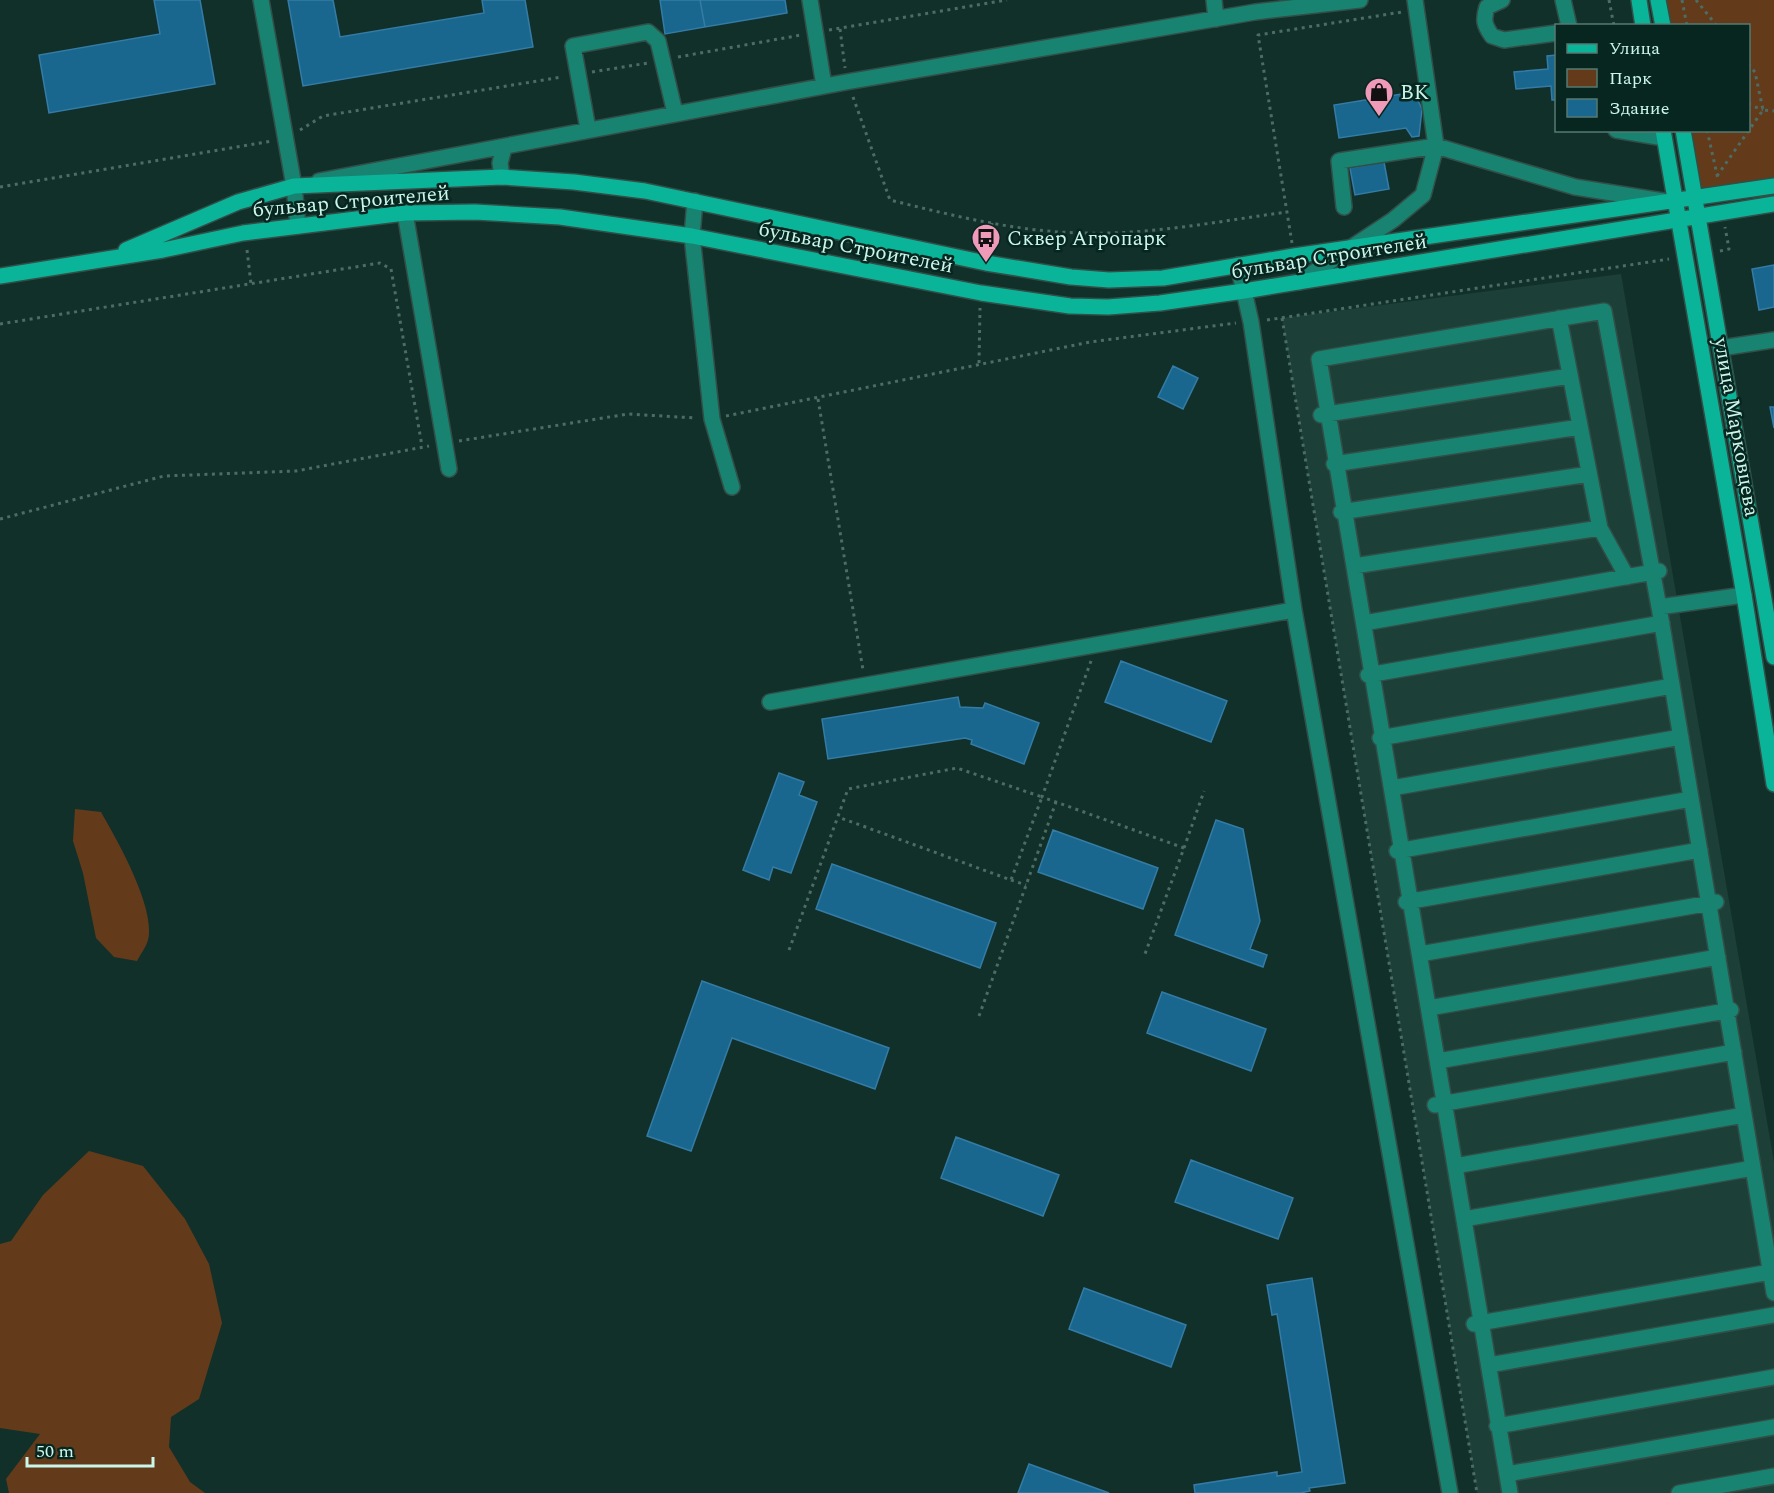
<svg xmlns="http://www.w3.org/2000/svg" width="1774" height="1493" viewBox="0 0 1774 1493" font-family="Spectral,serif">
<style>
.built{fill:#1c3f37}
.green{fill:#643b1a}
.building{fill:#19668e;stroke:#347ca5;stroke-width:1.5}
.lines{fill:none;stroke-linecap:round;stroke-linejoin:round}
.minor-casing{stroke:#314e47;stroke-width:18}
.major-casing{stroke:#314e47;stroke-width:18}
.path{stroke:#4b6d65;stroke-width:3;stroke-dasharray:3 4.5;stroke-linecap:butt}
.minor{stroke:#188370;stroke-width:15}
.major{stroke:#0ab499;stroke-width:15}
.labels{text-anchor:middle;stroke-width:5;stroke-linejoin:round;paint-order:stroke}
.poi-label{font-size:21px;fill:#cbf7eb;stroke:#072620;text-anchor:start}
.street-label{font-size:21px;fill:#cbf7eb;stroke:#072620}
</style>
<rect width="100%" height="100%" fill="#12302a"/>
<path class="built" d="M 1621,274 L 1774,1162 L 1774,1493 L 1477,1493 L 1282,318 Z"/>
<path class="green" d="M 1658,0 L 1774,0 L 1774,186 L 1696,200 L 1683,131 L 1748,130 L 1748,26 L 1663,25 Z
M 75,809 L 101,812 C 117,840 156,908 148,940 C 146,947 140,955 137,961 L 114,957 L 96,938 L 83,873 L 73,841 Z
M 89,1151 L 143,1166 L 185,1219 L 209,1264 L 222,1323 L 199,1399 L 171,1417 L 169,1447 L 190,1482 L 205,1493 L 9,1493 L 6,1479 L 40,1434 L 0,1428 L 0,1244 L 11,1241 L 43,1195 Z"/>
<path class="building" d="M 154,0 L 200,0 L 215,84 L 49,113 L 39,55 L 160,34 Z
M 288,0 L 333,0 L 340,37 L 484,13 L 482,0 L 525,0 L 533,47 L 303,86 Z
M 660,0 L 700,0 L 705,27 L 665,34 Z
M 700,0 L 785,0 L 787,13 L 705,27 Z
M 1556,55 L 1556,100 L 1552,100 L 1551,86 L 1516,89 L 1514,72 L 1548,69 L 1547,56 Z
M 1410,84 L 1422,109 L 1419,136 L 1412,137 L 1406,128 L 1339,138 L 1334,105 L 1402,94 L 1404,85 Z
M 1384,162 L 1389,189 L 1355,195 L 1350,168 Z
M 1774,265 L 1774,307 L 1759,310 L 1752,269 Z
M 1173,366 L 1198,378 L 1183,409 L 1158,397 Z
M 1770,407 L 1774,407 L 1774,428 Z
M 1121,661 L 1227,701 L 1211,742 L 1105,702 Z
M 958,697 L 960,707 L 983,708 L 985,703 L 1039,723 L 1024,764 L 971,744 L 972,740 L 965,738 L 828,759 L 822,719 Z
M 779,773 L 804,782 L 799,795 L 817,802 L 791,873 L 773,867 L 769,880 L 743,870 Z
M 1216,820 L 1243,829 L 1260,921 L 1250,949 L 1267,955 L 1263,967 L 1175,935 Z
M 1053,830 L 1158,868 L 1143,909 L 1038,872 Z
M 832,864 L 996,923 L 980,968 L 816,909 Z
M 702,981 L 889,1048 L 875,1089 L 732,1038 L 691,1151 L 647,1136 Z
M 1162,992 L 1266,1029 L 1251,1071 L 1147,1033 Z
M 956,1137 L 1059,1175 L 1043,1216 L 941,1178 Z
M 1191,1160 L 1293,1198 L 1278,1239 L 1175,1202 Z
M 1312,1278 L 1345,1483 L 1309,1488 L 1310,1491 L 1300,1493 L 1195,1493 L 1194,1485 L 1277,1472 L 1277,1476 L 1302,1472 L 1277,1314 L 1272,1315 L 1267,1285 Z
M 1084,1288 L 1186,1325 L 1171,1367 L 1069,1329 Z
M 1029,1464 L 1109,1493 L 1018,1493 Z"/>
<g class="lines">
<g class="minor-casing">
<path id="minor" d="M 261,0 L 294,186 L 298,226
M 810,0 L 824,86
M 1214,0 L 1216,19
M 1415,0 L 1436,146 L 1575,187 L 1663,201
M 1502,0 L 1487,7 C 1483,20 1484,25 1492,36 L 1504,40 L 1556,33
M 1563,0 L 1569,26
M 588,129 L 573,46 L 648,32 L 658,41 L 675,113
M 1616,130 L 1664,138
M 502,177 L 500,163 L 504,148
M 319,181 L 846,82 L 1255,12 L 1360,0
M 695,201 L 692,236 L 712,419 L 732,487
M 405,213 L 449,469
M 1238,265 L 1251,322 L 1294,610 L 1450,1493
M 1299,282 L 1393,220 L 1423,195 L 1436,146 L 1339,161 L 1344,207
M 1559,318 L 1600,528 L 1627,577
M 1721,348 L 1774,340
M 1321,415 L 1570,376
M 1334,464 L 1580,427
M 1341,512 L 1589,474
M 1354,566 L 1600,528
M 1659,607 L 1744,595
M 1364,623 L 1659,571
M 1368,675 L 1662,623
M 770,702 L 1294,610
M 1380,738 L 1672,686
M 1392,788 L 1681,737
M 1397,851 L 1691,799
M 1406,902 L 1700,850
M 1420,954 L 1716,902
M 1429,1008 L 1718,957
M 1438,1061 L 1731,1010
M 1435,1105 L 1734,1052
M 1455,1166 L 1744,1115
M 1464,1219 L 1753,1168
M 1474,1324 L 1770,1272
M 1489,1365 L 1774,1315
M 1497,1426 L 1774,1377
M 1507,1474 L 1774,1427
M 1510,1493 L 1319,359 L 1604,311 L 1659,607 L 1774,1293
M 1679,1493 L 1774,1476"/>
</g>
<g class="major-casing">
<path id="major" d="M 1639,0 L 1643,26
M 1658,0 L 1663,26
M 1663,130 L 1744,595 L 1774,784
M 1683,130 L 1774,657
M 126,250 L 238,202 L 294,186 L 502,177 L 574,182 L 645,191 L 986,263 L 1071,277 L 1109,280 L 1163,278 L 1294,256 L 1774,186
M 0,276 L 163,250 L 243,233 L 405,213 L 475,212 L 560,217 L 692,236 L 981,293 L 1070,306 L 1108,307 L 1160,303 L 1244,291 L 1774,204"/>
</g>
<path class="path" d="M 1609,0 L 1614,26
M 1682,0 L 1687,26
M 1696,0 L 1717,26
M 840,29 L 845,68
M 829,30 L 1007,0
M 678,57 L 801,35
M 1748,64 L 1755,72 L 1763,110
M 592,72 L 648,63
M 853,97 L 890,200 C 954,216 1018,232 1083,233 C 1151,235 1220,221 1287,212
M 1748,104 L 1763,110
M 300,130 L 323,116 L 562,77
M 1707,130 L 1718,179
M 1717,176 L 1763,110 L 1774,111
M 0,187 L 272,141
M 1292,243 L 1258,35 L 1402,12
M 988,248 L 992,223
M 247,250 L 251,284
M 1720,251 L 1729,249 L 1725,227
M 1282,318 L 1477,1493
M 1267,320 L 1669,259
M 0,324 L 380,263 L 391,269 L 422,446
M 979,363 L 980,308
M 818,399 L 863,670
M 726,416 L 1090,342 L 1236,323
M 459,441 L 628,414 L 696,418
M 0,519 L 164,476 L 296,471 L 429,446
M 1091,661 L 1042,797 L 1184,848 L 1145,954
M 1184,848 L 1204,791
M 1011,880 L 1026,885
M 789,950 L 848,789 L 957,768 L 1042,797 L 1011,880 L 838,817
M 979,1016 L 1056,802"/>
<use href="#minor" class="minor"/>
<use href="#major" class="major"/>
</g>
<defs>
<g id="shop-pin" transform="scale(1.5)"><path d="M0 17L-7.5 6A9.5 9.5 0 1 1 7.5 6Z" fill="#ef9ab8" stroke="#072620"/><path d="M-5-2.5h2.3a2.7 3.5 0 0 1 5.4 0H5L5.5 6h-11ZM-1.5-2.5h3a1.5 2.3 0 0 0-3 0Z" fill="#111"/></g>
<g id="bus-pin" transform="scale(1.5)"><path d="M0 17L-7.5 6A9.5 9.5 0 1 1 7.5 6Z" fill="#ef9ab8" stroke="#072620"/><path d="M-5-6H5V4H4V6H2V4H-2V6H-4V4H-5ZM-3.5-4V0h7V-4ZM-3.5 1.2v1.5H-2V1.2ZM2 1.2v1.5H3.5V1.2Z" fill="#111"/></g>
</defs>
<g fill-rule="evenodd">
<use href="#shop-pin" x="1379" y="92"/>
<use href="#bus-pin" x="986" y="238"/>
</g>
<g class="labels">
<g class="poi-label">
<text x="1400" y="99">ВК</text>
<text x="1007" y="245">Сквер Агропарк</text>
</g>
<g class="street-label">
<text transform="translate(351 201) rotate(-5)" y="7">бульвар Строителей</text>
<text transform="translate(856 247) rotate(11)" y="7">бульвар Строителей</text>
<text transform="translate(1329 256) rotate(-9)" y="7">бульвар Строителей</text>
<text transform="translate(1737 427) rotate(80)" y="7">улица Марковцева</text>
</g>
</g>
<rect x="1555" y="24" width="195" height="108" fill="#072620" stroke="#557a71" stroke-width="1.5"/>
<rect x="1567" y="44" width="30" height="9" fill="#0ab499" stroke="#557a71" stroke-width="1.5"/>
<text x="1609" y="54" font-size="18" fill="#cbf7eb">Улица</text>
<rect x="1567" y="69" width="30" height="18" fill="#643b1a" stroke="#557a71" stroke-width="1.5"/>
<text x="1609" y="84" font-size="18" fill="#cbf7eb">Парк</text>
<rect x="1567" y="99" width="30" height="18" fill="#19668e" stroke="#557a71" stroke-width="1.5"/>
<text x="1609" y="114" font-size="18" fill="#cbf7eb">Здание</text>
<path d="M27 1457v9h126v-9" fill="none" stroke="#cbf7eb" stroke-width="3"/>
<text x="36" y="1457" font-size="18" fill="#cbf7eb" stroke="#072620" stroke-width="4.5" paint-order="stroke">50 m</text>
</svg>
